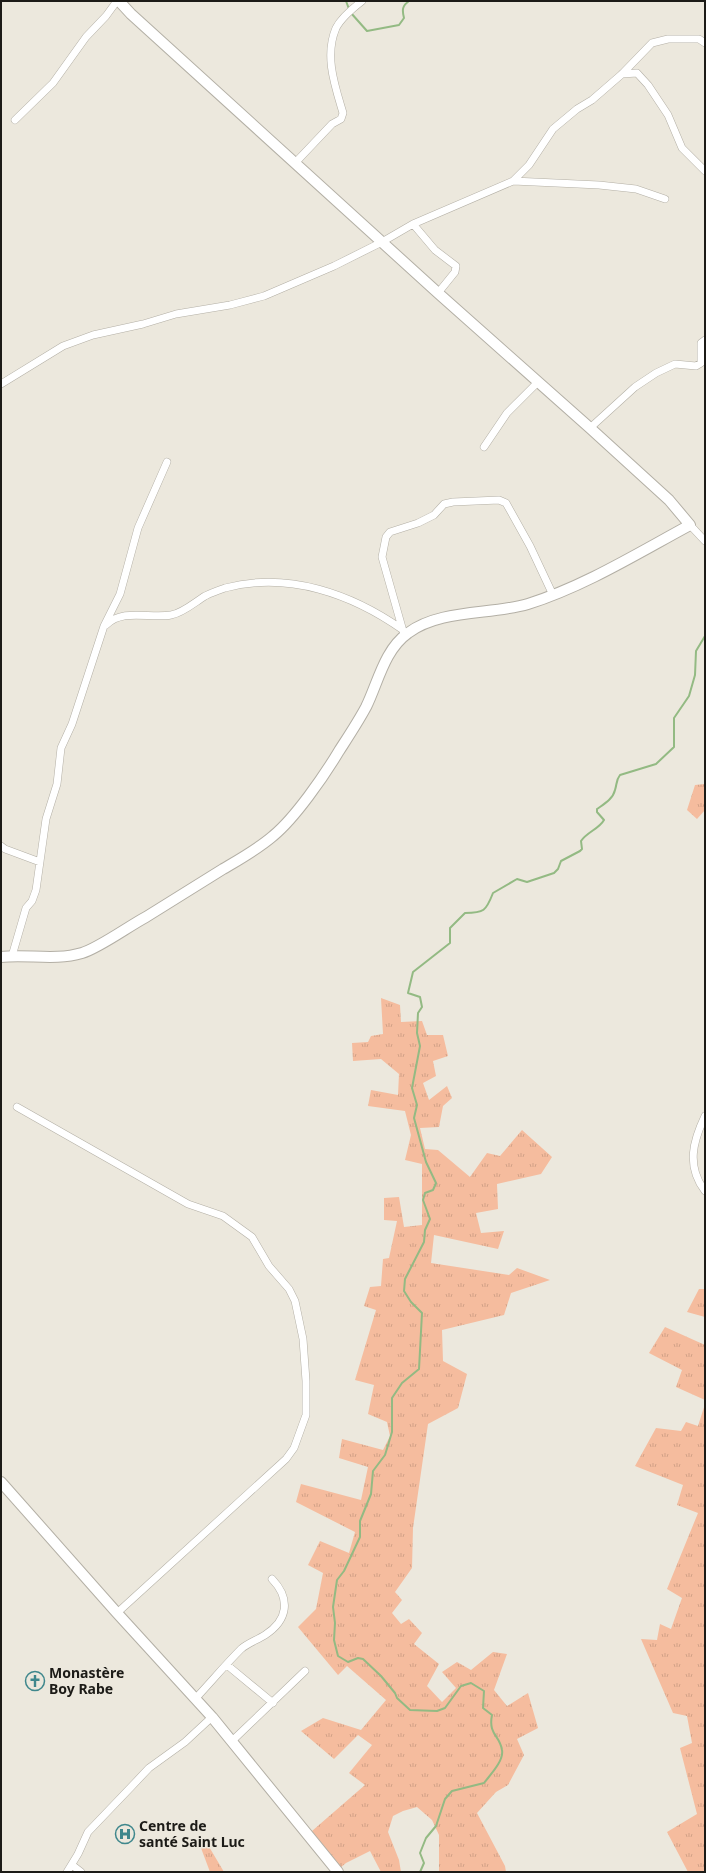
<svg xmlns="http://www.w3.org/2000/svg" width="706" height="1873" viewBox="0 0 706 1873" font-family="'Noto Sans',sans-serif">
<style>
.grass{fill:url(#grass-tufts)}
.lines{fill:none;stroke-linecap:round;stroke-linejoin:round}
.stream{stroke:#93ba83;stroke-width:2}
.street-casing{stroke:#b3afa5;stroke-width:8}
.secondary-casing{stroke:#b3afa5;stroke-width:12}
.street{stroke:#fff;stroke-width:7}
.secondary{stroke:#fff;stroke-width:10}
.labels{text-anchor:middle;stroke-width:3;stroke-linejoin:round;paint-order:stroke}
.poi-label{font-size:14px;font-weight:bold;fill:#1c1b17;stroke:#ece8dd;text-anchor:start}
</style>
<defs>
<pattern id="grass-tufts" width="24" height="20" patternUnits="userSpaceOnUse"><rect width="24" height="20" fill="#f5bc9e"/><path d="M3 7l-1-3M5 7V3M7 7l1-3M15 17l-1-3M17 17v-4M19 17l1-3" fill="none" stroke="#d1a187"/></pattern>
</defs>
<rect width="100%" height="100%" fill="#ece8dd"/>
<path class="grass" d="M 705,784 L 705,810 L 697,819 L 687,810 L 695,785 Z
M 381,998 L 400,1005 L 401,1022 L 422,1021 L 427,1035 L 443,1035 L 448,1056 L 433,1061 L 436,1076 L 423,1083 L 429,1100 L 447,1086 L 452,1098 L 443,1106 L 439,1127 L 420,1128 L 425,1149 L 438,1150 L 470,1177 L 487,1153 L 500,1156 L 522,1130 L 552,1157 L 541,1174 L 497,1184 L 498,1209 L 476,1213 L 481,1233 L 504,1231 L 498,1249 L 434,1235 L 431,1263 L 509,1275 L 517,1268 L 550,1280 L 511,1293 L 504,1315 L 442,1330 L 443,1361 L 467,1374 L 458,1408 L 428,1424 L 413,1528 L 412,1568 L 395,1592 L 402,1600 L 392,1613 L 401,1624 L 409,1619 L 422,1633 L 414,1644 L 439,1664 L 427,1686 L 442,1702 L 456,1688 L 442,1672 L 457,1662 L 471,1670 L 493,1652 L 507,1654 L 494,1690 L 507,1706 L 528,1693 L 538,1728 L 517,1739 L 524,1755 L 508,1785 L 496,1792 L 477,1813 L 505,1866 L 506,1872 L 439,1872 L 439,1835 L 432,1820 L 417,1807 L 403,1811 L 393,1816 L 388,1832 L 399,1860 L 401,1872 L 381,1872 L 370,1851 L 346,1863 L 340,1868 L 344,1872 L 331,1872 L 312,1831 L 365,1785 L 349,1773 L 372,1745 L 358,1735 L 334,1759 L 301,1731 L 323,1718 L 361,1730 L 386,1700 L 347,1666 L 338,1675 L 298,1627 L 316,1609 L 323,1573 L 308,1565 L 320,1541 L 349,1553 L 355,1532 L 296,1502 L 301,1484 L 361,1500 L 368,1467 L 339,1458 L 342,1439 L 383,1450 L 390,1436 L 387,1422 L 368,1414 L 374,1385 L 355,1380 L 376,1310 L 364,1306 L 370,1287 L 381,1286 L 383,1259 L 389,1258 L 397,1221 L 384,1220 L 384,1198 L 399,1197 L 404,1227 L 422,1225 L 422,1164 L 405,1160 L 411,1135 L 405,1111 L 368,1106 L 371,1090 L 398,1095 L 399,1074 L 381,1059 L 353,1061 L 352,1043 L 368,1042 L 371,1036 L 383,1034 Z
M 699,1289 L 705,1289 L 705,1317 L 687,1312 Z
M 665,1327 L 705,1345 L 705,1400 L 676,1387 L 682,1370 L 649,1353 Z
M 705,1404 L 705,1872 L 688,1872 L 667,1832 L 697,1814 L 680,1748 L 692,1743 L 687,1716 L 673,1713 L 641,1639 L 657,1640 L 660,1624 L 671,1629 L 682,1598 L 667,1589 L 698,1513 L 677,1505 L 683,1485 L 635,1466 L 656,1428 L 681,1431 L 686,1422 L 698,1426 Z
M 208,1845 L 224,1872 L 210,1872 L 201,1848 Z"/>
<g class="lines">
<path class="stream" d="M 346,1 L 349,9
M 351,13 L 367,31 L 399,25 L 404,18 C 402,10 402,6 409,1
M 420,1872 L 424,1863 L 420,1853 L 426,1838 L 436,1826 L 445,1799 L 452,1791 L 484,1783 C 490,1775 504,1761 502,1750 C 500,1735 488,1735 492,1715 L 483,1708 L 484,1691 L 471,1683 L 461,1686 L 445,1708 L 437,1711 L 410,1710 L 397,1698 L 395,1693 L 381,1676 L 363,1659 L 358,1658 L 348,1662 L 338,1656 L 334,1640 L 335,1623 L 333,1607 L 337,1580 L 344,1571 L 360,1537 L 360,1521 L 371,1494 L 373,1471 L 385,1455 L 392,1432 L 392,1398 L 402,1383 L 419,1369 L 422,1313 L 411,1302 L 404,1291 L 405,1279 L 424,1242 L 425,1230 L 430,1219 L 423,1200 L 425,1193 L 433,1190 L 436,1183 L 426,1162 L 414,1118 L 417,1105 L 412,1088 L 420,1046 L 417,1033 L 418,1013 L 422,1007 L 420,997 L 408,993 L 413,972 L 450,943 L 450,928 L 465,913 C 484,913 486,911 493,893 L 517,879 L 527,882 L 554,873 L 558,869 L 561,861 L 580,851 L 582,849 L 581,841 C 587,832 599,829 604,820 L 597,812 L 597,809 C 604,804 613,799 615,790 C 617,784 616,780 620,775 L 656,764 L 674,747 L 674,718 L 689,696 L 695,675 L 696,651 L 705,636"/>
<g class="street-casing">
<path id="street" d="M 622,74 L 637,73 L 648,85 L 668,115 L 682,148 L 705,171
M 15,120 L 53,83 L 86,37 L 106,16 L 117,1
M 295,163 L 332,124 L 341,119 L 343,113 C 335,86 324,56 336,28 C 341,18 353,8 362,1
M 513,181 L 599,185 L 636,189 L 665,199
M 413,224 L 435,250 L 456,266 L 455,272 L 438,293
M 1,384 L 63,346 L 93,335 L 143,324 L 176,314 L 230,305 L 264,296 L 334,266 L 382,242 L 413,224 L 513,181 L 529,165 L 553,129 L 577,109 L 592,100 L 622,74 L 652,43 L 668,39 L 699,39 L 705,43
M 590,428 L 635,387 L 656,373 L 675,364 L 696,366 L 701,363 L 701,343 L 705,340
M 484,447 L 507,413 L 538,382
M 690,525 L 705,541
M 106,625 C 123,608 150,619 171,615 C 183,613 195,602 205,596 C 211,593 219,590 225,588 C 288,571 352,594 403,630
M 403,631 L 382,557 L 386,537 L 390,532 L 418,523 L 434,515 L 444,504 L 453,502 L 499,500 L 506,503 L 530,546 L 553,595
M 1,846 L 5,849 L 40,862
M 12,956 L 26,908 L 32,901 L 36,890 L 46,819 L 57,784 L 61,748 L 72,724 L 104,626 L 120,594 L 138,528 L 167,462
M 17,1107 L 188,1204 L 223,1216 L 252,1237 L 269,1266 L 289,1289 L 295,1301 L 303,1339 L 306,1381 L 306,1415 L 294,1448 L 286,1459 L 117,1613
M 705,1116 C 693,1141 686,1166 705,1191
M 227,1665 L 273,1703
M 195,1699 C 211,1682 225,1665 241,1649 C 248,1643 257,1640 265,1635 C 288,1620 291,1599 272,1579
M 232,1741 L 305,1671
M 72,1865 L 81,1872
M 67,1872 L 78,1854 L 88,1832 L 132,1786 L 149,1768 L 185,1742 L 212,1717"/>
</g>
<g class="secondary-casing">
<path id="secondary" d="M 1,957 C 28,954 55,961 82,953 C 99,948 129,926 146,917 C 172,901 197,885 223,869 C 240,859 258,849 273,836 C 295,818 324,776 339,751 C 348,737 358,722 366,707 C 378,683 384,650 408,633 C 440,609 491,615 528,604 C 585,586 638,553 690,525 L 669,500 L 590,428 L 438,293 L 131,14 L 119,1
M 1,1482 L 117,1613 L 212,1717 L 338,1872"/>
</g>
<use href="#street" class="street"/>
<use href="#secondary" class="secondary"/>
</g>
<defs>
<g id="church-ring" transform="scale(1)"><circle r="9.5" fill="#ece8dd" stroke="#3f878c" stroke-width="1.5"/><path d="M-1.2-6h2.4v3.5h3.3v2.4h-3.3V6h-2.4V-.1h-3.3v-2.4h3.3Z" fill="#3f878c"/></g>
<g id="hospital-ring" transform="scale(1)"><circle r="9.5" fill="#ece8dd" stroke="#3f878c" stroke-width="1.5"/><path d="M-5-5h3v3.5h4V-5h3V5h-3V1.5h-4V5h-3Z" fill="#3f878c"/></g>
</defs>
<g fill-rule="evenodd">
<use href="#church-ring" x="35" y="1681"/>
<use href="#hospital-ring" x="125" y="1834"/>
</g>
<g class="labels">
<g class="poi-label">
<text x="49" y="1678">Monastère<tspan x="49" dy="16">Boy Rabe</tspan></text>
<text x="139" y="1831">Centre de<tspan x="139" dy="16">santé Saint Luc</tspan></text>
</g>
</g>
<rect width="706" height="1873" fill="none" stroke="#1c1b17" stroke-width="4"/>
</svg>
